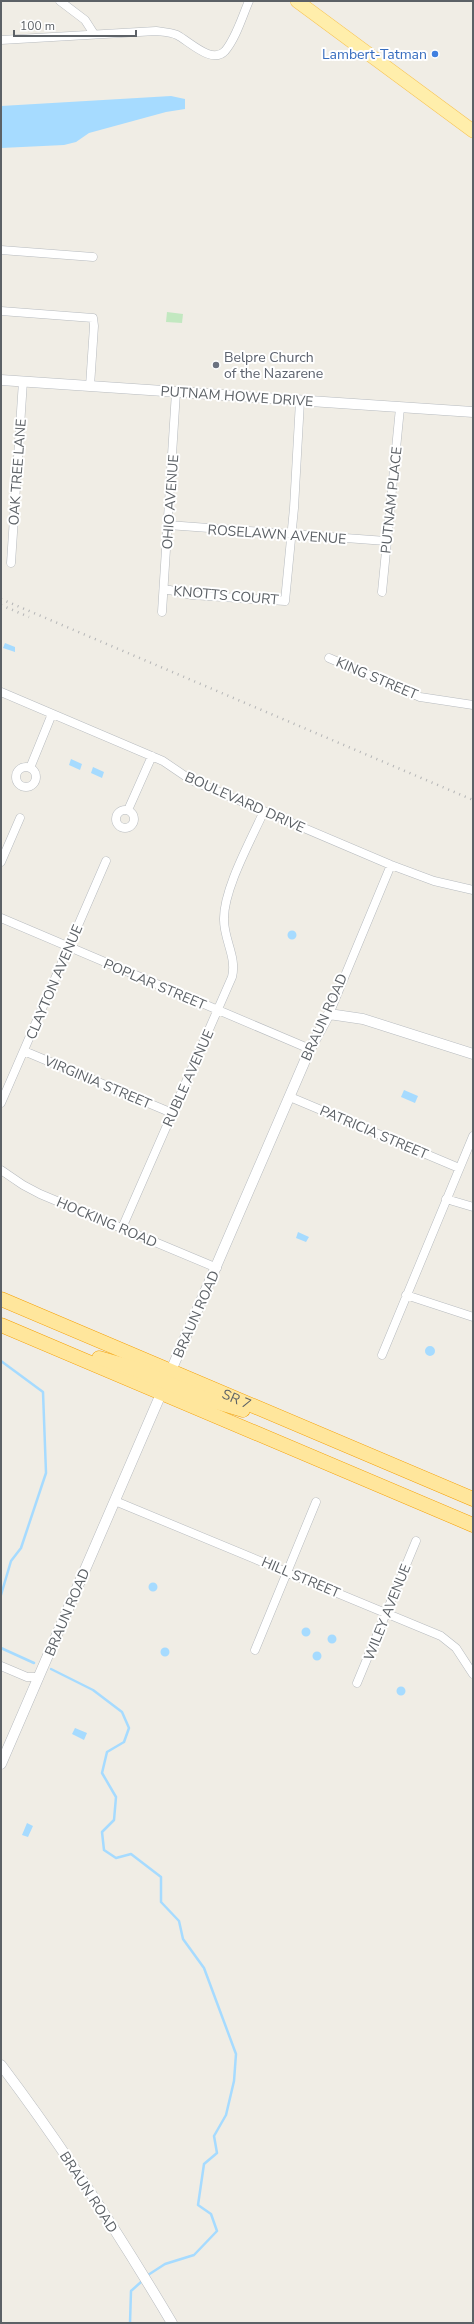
<svg xmlns="http://www.w3.org/2000/svg" width="474" height="2324" viewBox="0 0 474 2324" font-family="'Nunito Sans',sans-serif">
<style>
.green{fill:#c2e8c0}
.water{fill:#a6dbff}
.lines{fill:none;stroke-linecap:round;stroke-linejoin:round}
.stream{stroke:#a6dbff;stroke-width:2.5}
.minor-casing{stroke:#b7bbbf;stroke-width:9}
.tertiary-casing{stroke:#b7bbbf;stroke-width:11}
.primary-casing{stroke:#f8c455;stroke-width:14}
.trunk-casing{stroke:#f59f00;stroke-width:15}
.minor{stroke:#fff;stroke-width:8}
.tertiary{stroke:#fff;stroke-width:10}
.primary{stroke:#ffeeab;stroke-width:13}
.trunk{stroke:#ffe69c;stroke-width:14}
.rail{stroke:#b4b5b6;stroke-width:2.5;stroke-dasharray:1 5;stroke-linecap:butt}
.shop-dot{fill:#3f7fe0;stroke:#fff;stroke-width:1.5}
.worship-dot{fill:#6b7280;stroke:#fff;stroke-width:1.5}
.labels{text-anchor:middle;stroke-width:4;stroke-linejoin:round;paint-order:stroke}
.shop-label{font-size:14px;fill:#366cbe;stroke:#fff;text-anchor:end}
.worship-label{font-size:14px;fill:#5b616d;stroke:#fff;text-anchor:start}
.street-label{font-size:14px;fill:#5c6166;stroke:#fff}
</style>
<rect width="100%" height="100%" fill="#f0ede5"/>
<path class="green" d="M 167,312 L 183,314 L 182,323 L 166,322 Z"/>
<path class="water" d="M 171,96 L 185,99 L 185,109 L 166,112 L 89,133 L 76,142 L 64,145 L 1,148 L 1,106 Z
M 5,643 L 15,647 L 15,652 L 3,648 Z
M 71,759 L 82,764 L 80,770 L 69,765 Z
M 93,767 L 104,772 L 102,778 L 91,773 Z
M287.5 935a4.5 4.5 0 1 1 9 0a4.5 4.5 0 1 1-9 0Z
M 404,1090 L 418,1096 L 415,1103 L 401,1097 Z
M 298,1232 L 309,1237 L 306,1242 L 296,1238 Z
M425 1351a5 5 0 1 1 10 0a5 5 0 1 1-10 0Z
M148.5 1587a4.5 4.5 0 1 1 9 0a4.5 4.5 0 1 1-9 0Z
M301.5 1632a4.5 4.5 0 1 1 9 0a4.5 4.5 0 1 1-9 0Z
M327.5 1639a4.5 4.5 0 1 1 9 0a4.5 4.5 0 1 1-9 0Z
M160.5 1652a4.5 4.5 0 1 1 9 0a4.5 4.5 0 1 1-9 0Z
M312.5 1656a4.5 4.5 0 1 1 9 0a4.5 4.5 0 1 1-9 0Z
M396.5 1691a4.5 4.5 0 1 1 9 0a4.5 4.5 0 1 1-9 0Z
M 75,1728 L 87,1733 L 84,1740 L 72,1734 Z
M 27,1823 L 33,1826 L 28,1837 L 22,1835 Z"/>
<g class="lines">
<path class="stream" d="M 1,1361 L 43,1392 L 46,1473 L 21,1548 L 11,1561 L 1,1595
M 1,1648 L 34,1663
M 51,1669 L 93,1690 L 122,1712 L 129,1728 L 124,1742 L 107,1752 L 102,1773 L 116,1797 L 114,1820 L 102,1832 L 104,1850 L 116,1858 L 131,1854 L 161,1877 L 161,1902 L 179,1921 L 183,1939 L 204,1968 L 236,2054 L 234,2081 L 226,2115 L 214,2136 L 217,2153 L 204,2164 L 198,2205 L 211,2214 L 217,2231 L 194,2255 L 165,2264 L 148,2275
M 130,2323 L 131,2291 L 141,2282"/>
<g class="minor-casing">
<path id="minor" d="M 60,1 L 85,20 L 94,34
M 1,40 L 156,31 C 163,32 170,32 177,35 C 189,41 212,65 225,51 C 236,38 242,17 249,1
M 1,250 L 93,257
M 1,311 L 93,318 L 94,326 L 90,386
M 168,525 L 386,541
M 11,563 L 23,381
M 165,589 L 192,595 L 285,601 L 294,508 L 300,401
M 382,592 L 400,408
M 162,612 L 176,392
M 329,658 L 420,697 L 473,705
M 1,692 L 163,761 L 191,780 L 391,865 L 434,881 L 473,890
M16 777a10 10 0 1 1 20 0a10 10 0 1 1-20 0Z
M 30,768 L 52,714
M116 819a9 9 0 1 1 18 0a9 9 0 1 1-18 0Z
M 128,810 L 152,756
M 1,862 L 20,818
M 1,918 L 310,1049
M 329,1014 L 391,865
M 24,1051 L 172,1113
M 290,1097 L 459,1168
M 1,1103 L 106,861
M 1,1170 L 23,1185 L 40,1194 L 217,1268
M 446,1199 L 473,1207
M 122,1228 L 232,977 C 237,957 224,940 224,920 C 223,890 251,840 264,811
M 406,1295 L 473,1317
M 382,1355 L 473,1136
M 115,1501 L 441,1636 L 456,1648 L 473,1674
M 255,1650 L 316,1502
M 1,1666 L 27,1677 L 39,1677
M 357,1683 L 416,1541"/>
</g>
<g class="tertiary-casing">
<path id="tertiary" d="M 1,380 L 473,412
M 1,1764 L 310,1049 L 329,1014 L 363,1019 L 473,1054
M 1,2065 C 63,2147 119,2234 172,2323"/>
</g>
<g class="primary-casing">
<path id="primary" d="M 297,1 L 473,131"/>
</g>
<g class="trunk-casing">
<g id="trunk">
<path id="s1" d="M 1,1299 L 473,1499"/>
<path d="M 1,1325 L 473,1525"/>
<path d="M 99,1358 L 133,1368 L 200,1397 L 243,1410"/>
</g>
</g>
<use href="#minor" class="minor"/>
<use href="#tertiary" class="tertiary"/>
<use href="#primary" class="primary"/>
<use href="#trunk" class="trunk"/>
<path class="rail" d="M 1,599 L 473,800
M 1,605 L 29,617"/>
</g>
<circle class="shop-dot" cx="435" cy="54" r="4"/>
<circle class="worship-dot" cx="216" cy="365" r="4"/>
<g class="labels">
<g class="shop-label">
<text x="427" y="59">Lambert-Tatman</text>
</g>
<g class="worship-label">
<text x="224" y="362">Belpre Church<tspan x="224" dy="16">of the Nazarene</tspan></text>
</g>
<g class="street-label">
<text transform="translate(237 396) rotate(4)" y="5">PUTNAM HOWE DRIVE</text>
<text transform="translate(17 472) rotate(-86)" y="5">OAK TREE LANE</text>
<text transform="translate(391 500) rotate(-84)" y="5">PUTNAM PLACE</text>
<text transform="translate(170 502) rotate(-86)" y="5">OHIO AVENUE</text>
<text transform="translate(277 534) rotate(4)" y="5">ROSELAWN AVENUE</text>
<text transform="translate(226 595) rotate(5)" y="5">KNOTTS COURT</text>
<text transform="translate(377 678) rotate(23)" y="5">KING STREET</text>
<text transform="translate(245 802) rotate(24)" y="5">BOULEVARD DRIVE</text>
<text transform="translate(54 982) rotate(-67)" y="5">CLAYTON AVENUE</text>
<text transform="translate(155 984) rotate(23)" y="5">POPLAR STREET</text>
<text transform="translate(324 1017) rotate(-66)" y="5">BRAUN ROAD</text>
<text transform="translate(188 1078) rotate(-66)" y="5">RUBLE AVENUE</text>
<text transform="translate(98 1082) rotate(23)" y="5">VIRGINIA STREET</text>
<text transform="translate(374 1132) rotate(23)" y="5">PATRICIA STREET</text>
<text transform="translate(107 1222) rotate(23)" y="5">HOCKING ROAD</text>
<text transform="translate(196 1314) rotate(-66)" y="5">BRAUN ROAD</text>
<text dy="5" stroke="none"><textPath href="#s1" startOffset="256">SR 7</textPath></text>
<text transform="translate(301 1577) rotate(23)" y="5">HILL STREET</text>
<text transform="translate(67 1612) rotate(-67)" y="5">BRAUN ROAD</text>
<text transform="translate(387 1612) rotate(-68)" y="5">WILEY AVENUE</text>
<text transform="translate(89 2192) rotate(57)" y="5">BRAUN ROAD</text>
</g>
</g>
<rect width="474" height="2324" fill="none" stroke="#5c6166" stroke-width="4"/>
<path d="M14 30v6h122v-6" fill="none" stroke="#5c6166" stroke-width="2"/>
<text x="20" y="30" font-size="12" fill="#5c6166" stroke="#ffffff" stroke-width="3" paint-order="stroke">100 m</text>
</svg>
